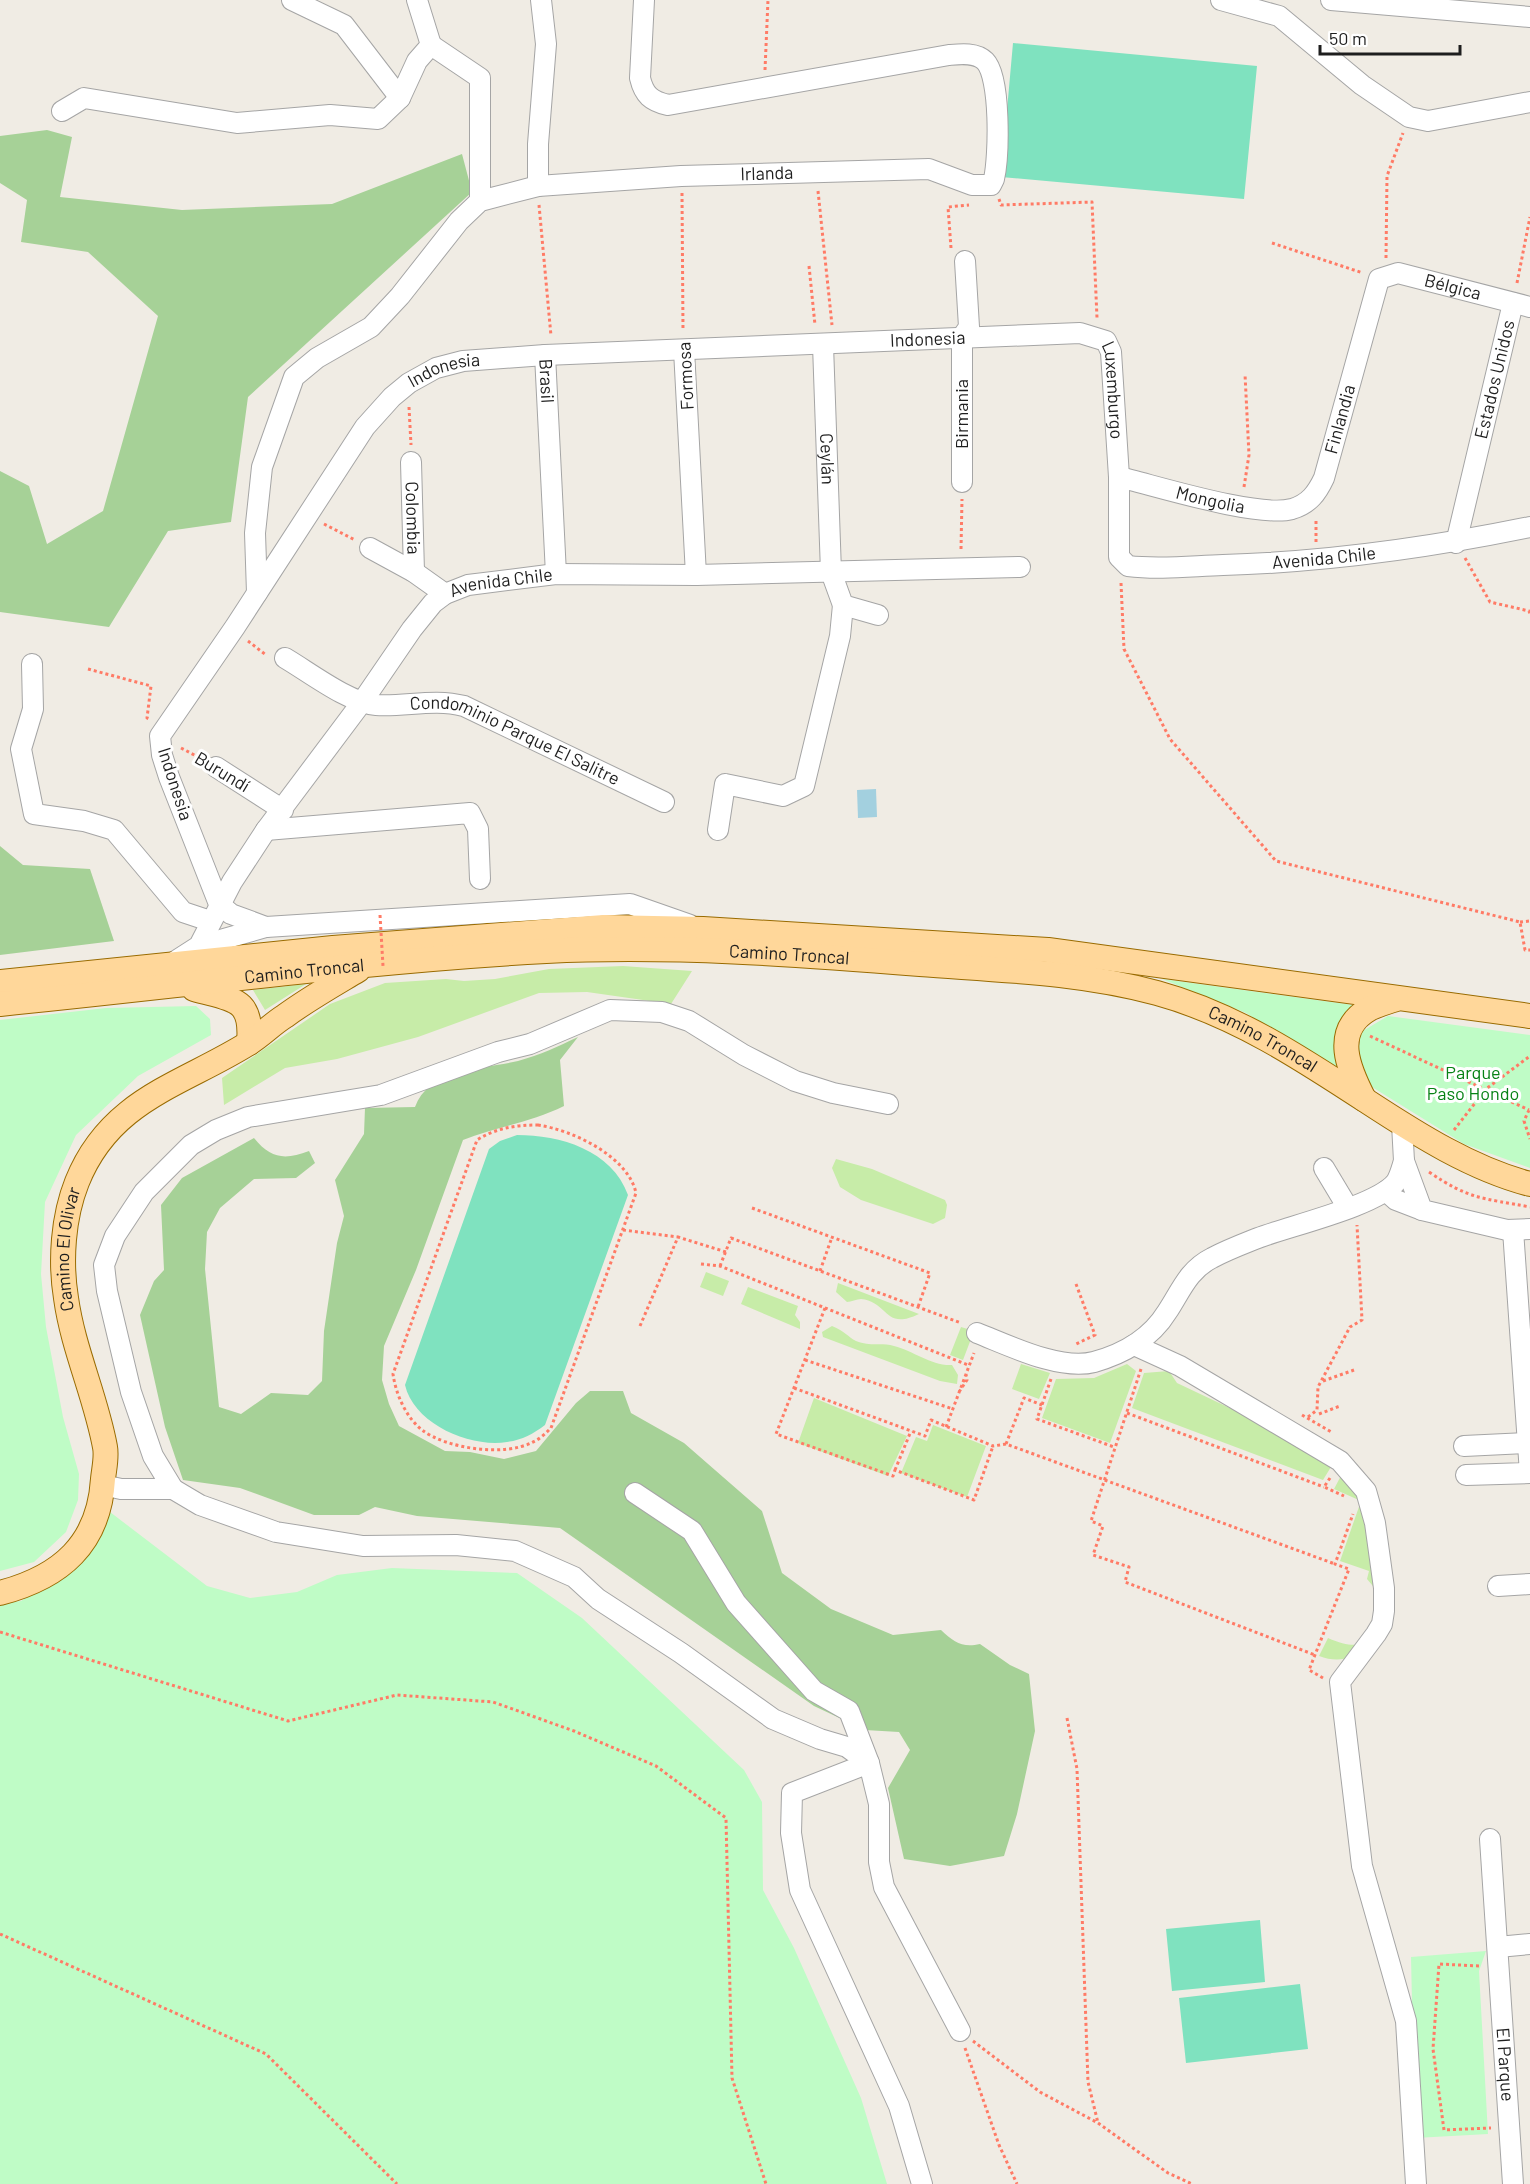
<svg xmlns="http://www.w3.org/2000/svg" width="1530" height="2184" viewBox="0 0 1530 2184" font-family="Barlow,sans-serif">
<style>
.grass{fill:#c7eca8}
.forest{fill:#a6d197}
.park{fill:#bffcc6}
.pitch{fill:#7fe2bf}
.water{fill:#a3d0df}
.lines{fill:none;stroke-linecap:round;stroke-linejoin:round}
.minor-casing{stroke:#a5a5a5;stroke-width:22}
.major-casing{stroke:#996b00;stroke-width:26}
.path{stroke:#ff7b66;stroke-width:3;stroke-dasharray:3 3;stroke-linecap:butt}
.minor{stroke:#fff;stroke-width:20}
.major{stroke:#ffd79a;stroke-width:24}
.path-bridge{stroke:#ff7b66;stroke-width:3;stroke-dasharray:3 3;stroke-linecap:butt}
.labels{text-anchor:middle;stroke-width:6;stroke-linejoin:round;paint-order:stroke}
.street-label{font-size:18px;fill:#1e1e1e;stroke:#fff}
.park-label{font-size:18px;fill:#078215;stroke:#fff}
</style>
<rect width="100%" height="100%" fill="#f0ece4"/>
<path class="grass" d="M 623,966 L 692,971 L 671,1004 L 587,992 L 539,993 L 418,1037 L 337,1059 L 285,1068 L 224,1105 L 222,1078 L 330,1004 L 385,983 L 446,979 L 464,981 L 495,979 L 549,969 Z
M 306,984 L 265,1010 L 253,990 Z
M 836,1159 L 872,1169 L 945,1200 L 947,1205 L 945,1218 L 933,1224 L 861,1200 L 840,1187 L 832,1168 Z
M 706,1272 L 729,1281 L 723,1296 L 700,1287 Z
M 838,1283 L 919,1314 C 884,1331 889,1302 861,1299 C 857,1299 851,1302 847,1302 L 836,1292 Z
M 748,1287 L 798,1306 L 795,1315 L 800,1322 L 800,1329 L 741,1304 Z
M 832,1326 C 845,1331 848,1337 856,1341 C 871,1347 881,1342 894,1346 C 914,1351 931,1366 952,1365 L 958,1375 L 957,1384 L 940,1381 L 823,1337 L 822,1332 Z
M 961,1327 L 974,1331 L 963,1360 L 950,1355 Z
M 1021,1364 L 1050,1373 L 1039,1399 L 1012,1389 Z
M 1127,1364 L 1136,1371 L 1110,1443 L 1042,1418 L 1056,1379 L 1094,1378 Z
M 1169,1371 L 1177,1383 L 1253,1419 L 1334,1462 L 1323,1480 L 1132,1408 L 1144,1373 Z
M 814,1398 L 907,1436 L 888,1476 L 798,1443 Z
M 933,1425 L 986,1446 L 967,1497 L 901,1473 L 916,1437 L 927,1441 Z
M 1344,1470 C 1356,1486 1368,1497 1375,1516 C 1384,1540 1391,1598 1384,1622 C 1375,1651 1347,1667 1319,1656 L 1328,1638 C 1369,1656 1379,1637 1383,1598 L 1367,1579 L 1369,1571 L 1340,1561 L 1361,1501 L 1334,1489 Z"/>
<path class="forest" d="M 47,130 L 72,137 L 60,197 L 182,210 L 332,204 L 462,154 L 472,192 L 248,397 L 231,522 L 168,531 L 109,627 L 0,612 L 0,471 L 29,486 L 47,544 L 103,511 L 158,316 L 88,252 L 21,242 L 27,200 L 0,183 L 0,136 Z
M 0,846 L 23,865 L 90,869 L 114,941 L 0,955 Z
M 578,1037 L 560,1060 L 564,1106 C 532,1122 496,1127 463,1140 L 416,1270 L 384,1346 L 382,1380 L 389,1404 L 399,1426 L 445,1451 L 470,1452 L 504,1459 L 536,1451 L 576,1403 L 590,1391 L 623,1391 L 631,1413 L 684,1443 L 762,1511 L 782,1573 L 831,1609 L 893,1635 L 941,1630 C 954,1642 962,1648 980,1644 L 1010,1665 L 1029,1674 L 1035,1731 L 1017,1814 L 1004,1856 L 950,1866 L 904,1859 L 888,1788 L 910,1750 L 899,1732 L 865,1730 L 814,1706 L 560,1528 L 417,1516 L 375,1507 L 359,1515 L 314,1515 L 240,1488 L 183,1480 L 165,1427 L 140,1315 L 154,1281 L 164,1270 L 161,1205 L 182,1178 L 254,1138 C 271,1159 285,1160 309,1151 L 315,1163 L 296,1178 L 254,1179 L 220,1208 L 207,1232 L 205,1269 L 219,1407 L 241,1414 L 271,1393 L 308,1395 L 322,1381 L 324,1331 L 337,1243 L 344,1216 L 335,1180 L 364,1134 L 365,1108 L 415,1107 C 429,1068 483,1069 518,1061 C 540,1055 559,1046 578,1037 Z"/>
<path class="park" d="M 1162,979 L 1353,1005 L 1335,1043 L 1338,1073 L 1246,1013 Z
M 196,1006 L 210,1019 L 211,1035 L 138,1076 L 76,1135 L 45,1202 L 41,1274 L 46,1327 L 63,1417 L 79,1474 L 78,1500 L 66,1532 L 34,1562 L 0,1571 L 0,1020 L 106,1008 Z
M 1388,1016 L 1530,1035 L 1530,1168 L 1464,1144 L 1372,1087 C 1359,1068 1357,1054 1361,1032 Z
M 110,1512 L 207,1586 L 250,1598 L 297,1592 L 337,1575 L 392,1568 L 517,1573 L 582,1618 L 744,1770 L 762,1802 L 763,1890 L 794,1948 L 861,2098 L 887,2184 L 0,2184 L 0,1603 L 21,1601 L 80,1561 Z
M 1486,1951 L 1479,1971 L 1488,2134 L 1415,2138 L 1411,1957 Z"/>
<path class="pitch" d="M 1013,43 L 1257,66 L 1244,199 L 1001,177 Z
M 517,1135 C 560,1135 612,1150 628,1195 L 545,1425 C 533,1434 522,1440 507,1442 C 470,1448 414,1424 405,1385 L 489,1149 L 500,1141 Z
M 1260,1920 L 1265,1982 L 1172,1991 L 1166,1929 Z
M 1300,1984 L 1308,2049 L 1186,2063 L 1179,1998 Z"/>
<path class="water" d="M 876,789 L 877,817 L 858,818 L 857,790 Z"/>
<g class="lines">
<g class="minor-casing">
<g id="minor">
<path d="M 292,0 L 344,25 L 400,98"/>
<path d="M 1221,0 L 1279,16 L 1362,85 L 1409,117 L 1428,121 L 1530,102"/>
<path d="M 1331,0 L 1530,17"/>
<path d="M 431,45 L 480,78 L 480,201"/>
<path d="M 62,111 L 84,98 L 237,123 L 330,115 L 378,119 L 400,98 L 417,61 L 431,45 L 417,0"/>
<path d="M 538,186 L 538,144 L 546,44 L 541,0"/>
<path id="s1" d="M 823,345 L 831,572 L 843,605 L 878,615"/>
<path d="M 684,350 L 696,575"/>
<path id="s2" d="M 545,355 L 556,574"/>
<path id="s3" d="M 411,462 L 414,572"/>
<path id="s4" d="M 1119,477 C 1157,486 1258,518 1292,509 C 1309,504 1317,493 1324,478 L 1379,279 L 1398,273 L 1530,307"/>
<path d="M 962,482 L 962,337 L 969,327 L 965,261"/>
<path id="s5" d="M 1456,543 L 1513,303"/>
<path d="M 370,548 L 414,572 L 445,594"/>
<path id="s6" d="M 257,593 L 255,533 L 262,467 L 294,377 L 317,358 L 371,327 L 400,296 L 459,221 L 480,201 L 538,186 L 681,176 L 929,169 L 972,185 L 991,185 L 994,179 C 999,156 1001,77 985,61 C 976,52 960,54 949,55 L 668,105 C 651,101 644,95 640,78 L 644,0"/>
<path id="s7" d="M 285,658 C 309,672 349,703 376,705 C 406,707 434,698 464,706 L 664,802"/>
<path d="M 32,664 L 33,709 L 21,749 L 34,814 L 84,821 L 114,830 L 183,912 L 210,921"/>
<path d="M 216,767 L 283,810"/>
<path d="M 266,830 L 470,813 L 478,829 L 480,879"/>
<path d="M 718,830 L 725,784 L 783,796 L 804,786 L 840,636 L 843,605"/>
<path id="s8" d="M 219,904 L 169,777 L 162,755 L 160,736 L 235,627 L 365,427 L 392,397 L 409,383 L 436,368 L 463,361 L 545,355 L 1080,333 L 1106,341 L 1111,352 L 1119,477 L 1119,557 L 1128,566 C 1159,570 1192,566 1223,565 C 1327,562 1428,548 1530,527"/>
<path d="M 219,904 L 231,914 L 266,927"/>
<path d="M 199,946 L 266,927 L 630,904 L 690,925"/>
<path id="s9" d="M 171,964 L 199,946 L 232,882 L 266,830 L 362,702 L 412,629 L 433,603 L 445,594 L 468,585 L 556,574 L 696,575 L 1020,567"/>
<path d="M 1402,1124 L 1404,1161 L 1422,1210 L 1507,1230 L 1530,1229"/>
<path d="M 1324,1168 L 1348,1208"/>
<path d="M 1386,1191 L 1396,1200 L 1422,1210"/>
<path d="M 977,1333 C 1008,1345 1060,1371 1094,1362 C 1123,1354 1151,1338 1167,1312 C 1181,1291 1188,1270 1212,1258 C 1227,1250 1243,1244 1258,1238 C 1289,1226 1377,1206 1396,1182 C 1400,1176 1402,1167 1404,1161"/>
<path d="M 1134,1345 L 1180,1366 L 1340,1461 L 1366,1491 L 1375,1523 L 1384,1588 L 1384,1611 L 1382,1624 L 1376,1634 L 1340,1682 L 1362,1866 L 1406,2021 L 1416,2184"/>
<path d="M 1464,1446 L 1527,1443"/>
<path d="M 1466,1475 L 1530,1473 L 1513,1230"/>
<path d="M 103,1485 L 121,1489 L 173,1489 L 200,1505 L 276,1532 L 363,1546 L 456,1545 L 515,1551 L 574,1577 L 598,1599 L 681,1653 L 773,1719 L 820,1739 L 847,1747 L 869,1763 L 879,1804 L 879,1862 L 884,1887 L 960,2031"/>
<path d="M 173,1489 L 153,1456 L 131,1392 L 107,1291 L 104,1265 L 115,1236 L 144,1192 L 191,1145 L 216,1130 L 248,1117 L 381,1095 L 498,1052 L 530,1044 L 610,1010 L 662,1012 L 689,1021 L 744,1055 L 795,1081 L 833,1093 L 888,1104"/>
<path d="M 635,1493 L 692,1531 L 736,1603 L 814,1691 L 849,1711 L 869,1763 L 792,1793 L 791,1833 L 800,1890 L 899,2106 L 922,2184"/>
<path d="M 1498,1586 L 1530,1584"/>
<path id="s10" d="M 1490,1839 L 1513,2184"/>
<path d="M 1498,1947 L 1530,1944"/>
</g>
</g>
<g class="major-casing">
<g id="major">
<path d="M 0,982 L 333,948 L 540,932 L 604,927 L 703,929 L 1048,950 L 1530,1016"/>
<path d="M 194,989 C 232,1000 253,997 249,1043"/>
<path id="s11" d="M 0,1004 C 182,986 364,961 546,951 C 671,945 796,954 920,964 C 999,970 1080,972 1157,993 C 1234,1014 1301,1058 1368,1102 C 1417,1134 1472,1169 1530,1184"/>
<path d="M 1364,1099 C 1349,1070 1331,1031 1369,1009 C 1377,1005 1387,1002 1396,999"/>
<path id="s12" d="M 0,1593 C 61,1577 99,1544 103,1479 C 104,1469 107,1457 105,1447 C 96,1397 73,1349 66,1298 C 60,1261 63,1217 77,1182 C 110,1099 182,1085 249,1043 C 262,1035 272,1024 285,1016 C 308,999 333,985 358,970"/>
</g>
</g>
<path class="path" d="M 765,70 L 768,0
M 818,191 L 832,325
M 682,193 L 683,330
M 999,199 L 1001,205 L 1092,202 L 1097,318
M 539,205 L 551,336
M 1272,243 L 1363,273
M 951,248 L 948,207 L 969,205
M 1386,258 L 1387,176 L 1403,133
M 809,266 L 815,325
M 1517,283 L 1530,217
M 409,407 L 411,445
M 1244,487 L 1249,455 L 1245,374
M 324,524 L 355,540
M 1316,542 L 1316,518
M 961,549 L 962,499
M 1465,558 L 1490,602 L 1529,611 L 1530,614
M 1121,583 L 1124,649 L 1170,739 L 1276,861 L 1520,922 L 1525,950 L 1530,950
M 248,641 L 266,655
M 88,669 L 151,686 L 147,718 L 149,719
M 181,748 L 202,759
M 1520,922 L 1530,921
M 1370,1036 L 1529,1110
M 1529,1110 L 1524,1121 L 1530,1139
M 538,1125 C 572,1130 628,1156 636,1193 L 551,1428 C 546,1433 540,1439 533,1442 C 505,1457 447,1449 422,1430 C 406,1417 396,1395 393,1374 L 477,1140 C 496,1128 515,1125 538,1125 Z
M 1454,1130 L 1486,1089 L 1530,1056
M 1429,1172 C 1470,1200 1483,1198 1530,1207
M 752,1208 L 930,1273 L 918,1307
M 623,1230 L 678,1237
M 701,1264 L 720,1266 L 968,1365
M 720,1266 L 731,1238 L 961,1323
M 820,1271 L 832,1237
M 1076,1284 L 1095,1335 L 1076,1344
M 825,1308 L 776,1434 L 893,1476 L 895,1470 L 974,1500 L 993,1446
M 640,1326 L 678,1237 L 726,1252
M 805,1360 L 953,1409
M 1141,1369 L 1091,1521 L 1103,1526 L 1093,1555 L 1129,1567 L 1125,1582 L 1315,1655
M 1051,1379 L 1037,1419 L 1114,1447
M 1323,1381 L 1354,1370
M 794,1388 L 925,1436 L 931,1420 L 993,1446 L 1006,1444 L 1335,1564
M 959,1392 L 967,1380 L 966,1374
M 1127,1413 L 1324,1487
M 1319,1414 L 1340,1406
M 1302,1415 L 1333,1433
M 1308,1417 L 1317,1410 L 1318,1387 L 1350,1327 L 1362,1320 L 1357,1225
M 946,1427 L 974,1353
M 1006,1444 L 1024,1398 L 1042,1405
M 895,1470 L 911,1431
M 1330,1478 L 1324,1487 L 1344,1496
M 0,1632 L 288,1721 L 397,1695 L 493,1702 L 574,1731 L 656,1766 L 726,1818 L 732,2078 L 766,2184
M 1323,1678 L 1309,1670 L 1349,1569 L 1335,1564 L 1353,1514
M 1067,1718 L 1077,1769 L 1088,2082 L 1098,2123
M 0,1934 L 266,2054 L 397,2184
M 1479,1966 L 1439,1964 L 1433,2049 L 1444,2130 L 1491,2128
M 973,2041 L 1040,2092 L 1098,2123 L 1168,2173 L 1192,2184
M 965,2048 L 999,2145 L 1017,2184"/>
<use href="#minor" class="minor"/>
<use href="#major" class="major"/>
<path class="path-bridge" d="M 380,915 L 383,966"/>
</g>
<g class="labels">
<g class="street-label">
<text dy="6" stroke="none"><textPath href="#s6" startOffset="770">Irlanda</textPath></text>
<text dy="6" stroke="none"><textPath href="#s4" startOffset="506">Bélgica</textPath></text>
<text dy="6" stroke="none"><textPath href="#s8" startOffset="1136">Indonesia</textPath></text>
<text dy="6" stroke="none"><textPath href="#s8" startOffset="650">Indonesia</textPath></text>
<text transform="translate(686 376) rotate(-93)" y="6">Formosa</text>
<text dy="6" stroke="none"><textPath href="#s2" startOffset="26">Brasil</textPath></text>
<text dy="6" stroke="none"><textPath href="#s5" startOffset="168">Estados Unidos</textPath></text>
<text dy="6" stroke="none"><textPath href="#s8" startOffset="1366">Luxemburgo</textPath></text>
<text transform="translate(962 414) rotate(-90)" y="6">Birmania</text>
<text dy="6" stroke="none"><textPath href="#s4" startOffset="284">Finlandia</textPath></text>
<text dy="6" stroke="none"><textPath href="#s1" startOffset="114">Ceylán</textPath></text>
<text dy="6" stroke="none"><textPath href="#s4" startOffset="94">Mongolia</textPath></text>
<text dy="6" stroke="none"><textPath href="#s3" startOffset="56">Colombia</textPath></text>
<text dy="6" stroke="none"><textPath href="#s8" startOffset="1742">Avenida Chile</textPath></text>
<text dy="6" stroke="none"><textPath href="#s9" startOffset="522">Avenida Chile</textPath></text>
<text dy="6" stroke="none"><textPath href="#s7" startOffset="250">Condominio Parque El Salitre</textPath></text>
<text transform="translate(222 772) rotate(31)" y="6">Burundí</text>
<text transform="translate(175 784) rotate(72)" y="6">Indonesia</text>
<text dy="6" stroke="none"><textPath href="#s11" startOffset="792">Camino Troncal</textPath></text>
<text dy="6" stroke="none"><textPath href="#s11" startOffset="306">Camino Troncal</textPath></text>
<text dy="6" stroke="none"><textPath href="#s11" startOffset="1278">Camino Troncal</textPath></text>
<text dy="6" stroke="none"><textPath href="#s12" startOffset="402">Camino El Olivar</textPath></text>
<text dy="6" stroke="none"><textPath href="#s10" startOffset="226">El Parque</textPath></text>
</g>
<g class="park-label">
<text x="1473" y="1079">Parque<tspan x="1473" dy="21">Paso Hondo</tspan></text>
</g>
</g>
<path d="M1320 45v9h140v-9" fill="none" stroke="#1e1e1e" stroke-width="3"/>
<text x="1329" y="45" font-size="18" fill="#1e1e1e" stroke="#ffffff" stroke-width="4.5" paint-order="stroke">50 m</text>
</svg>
